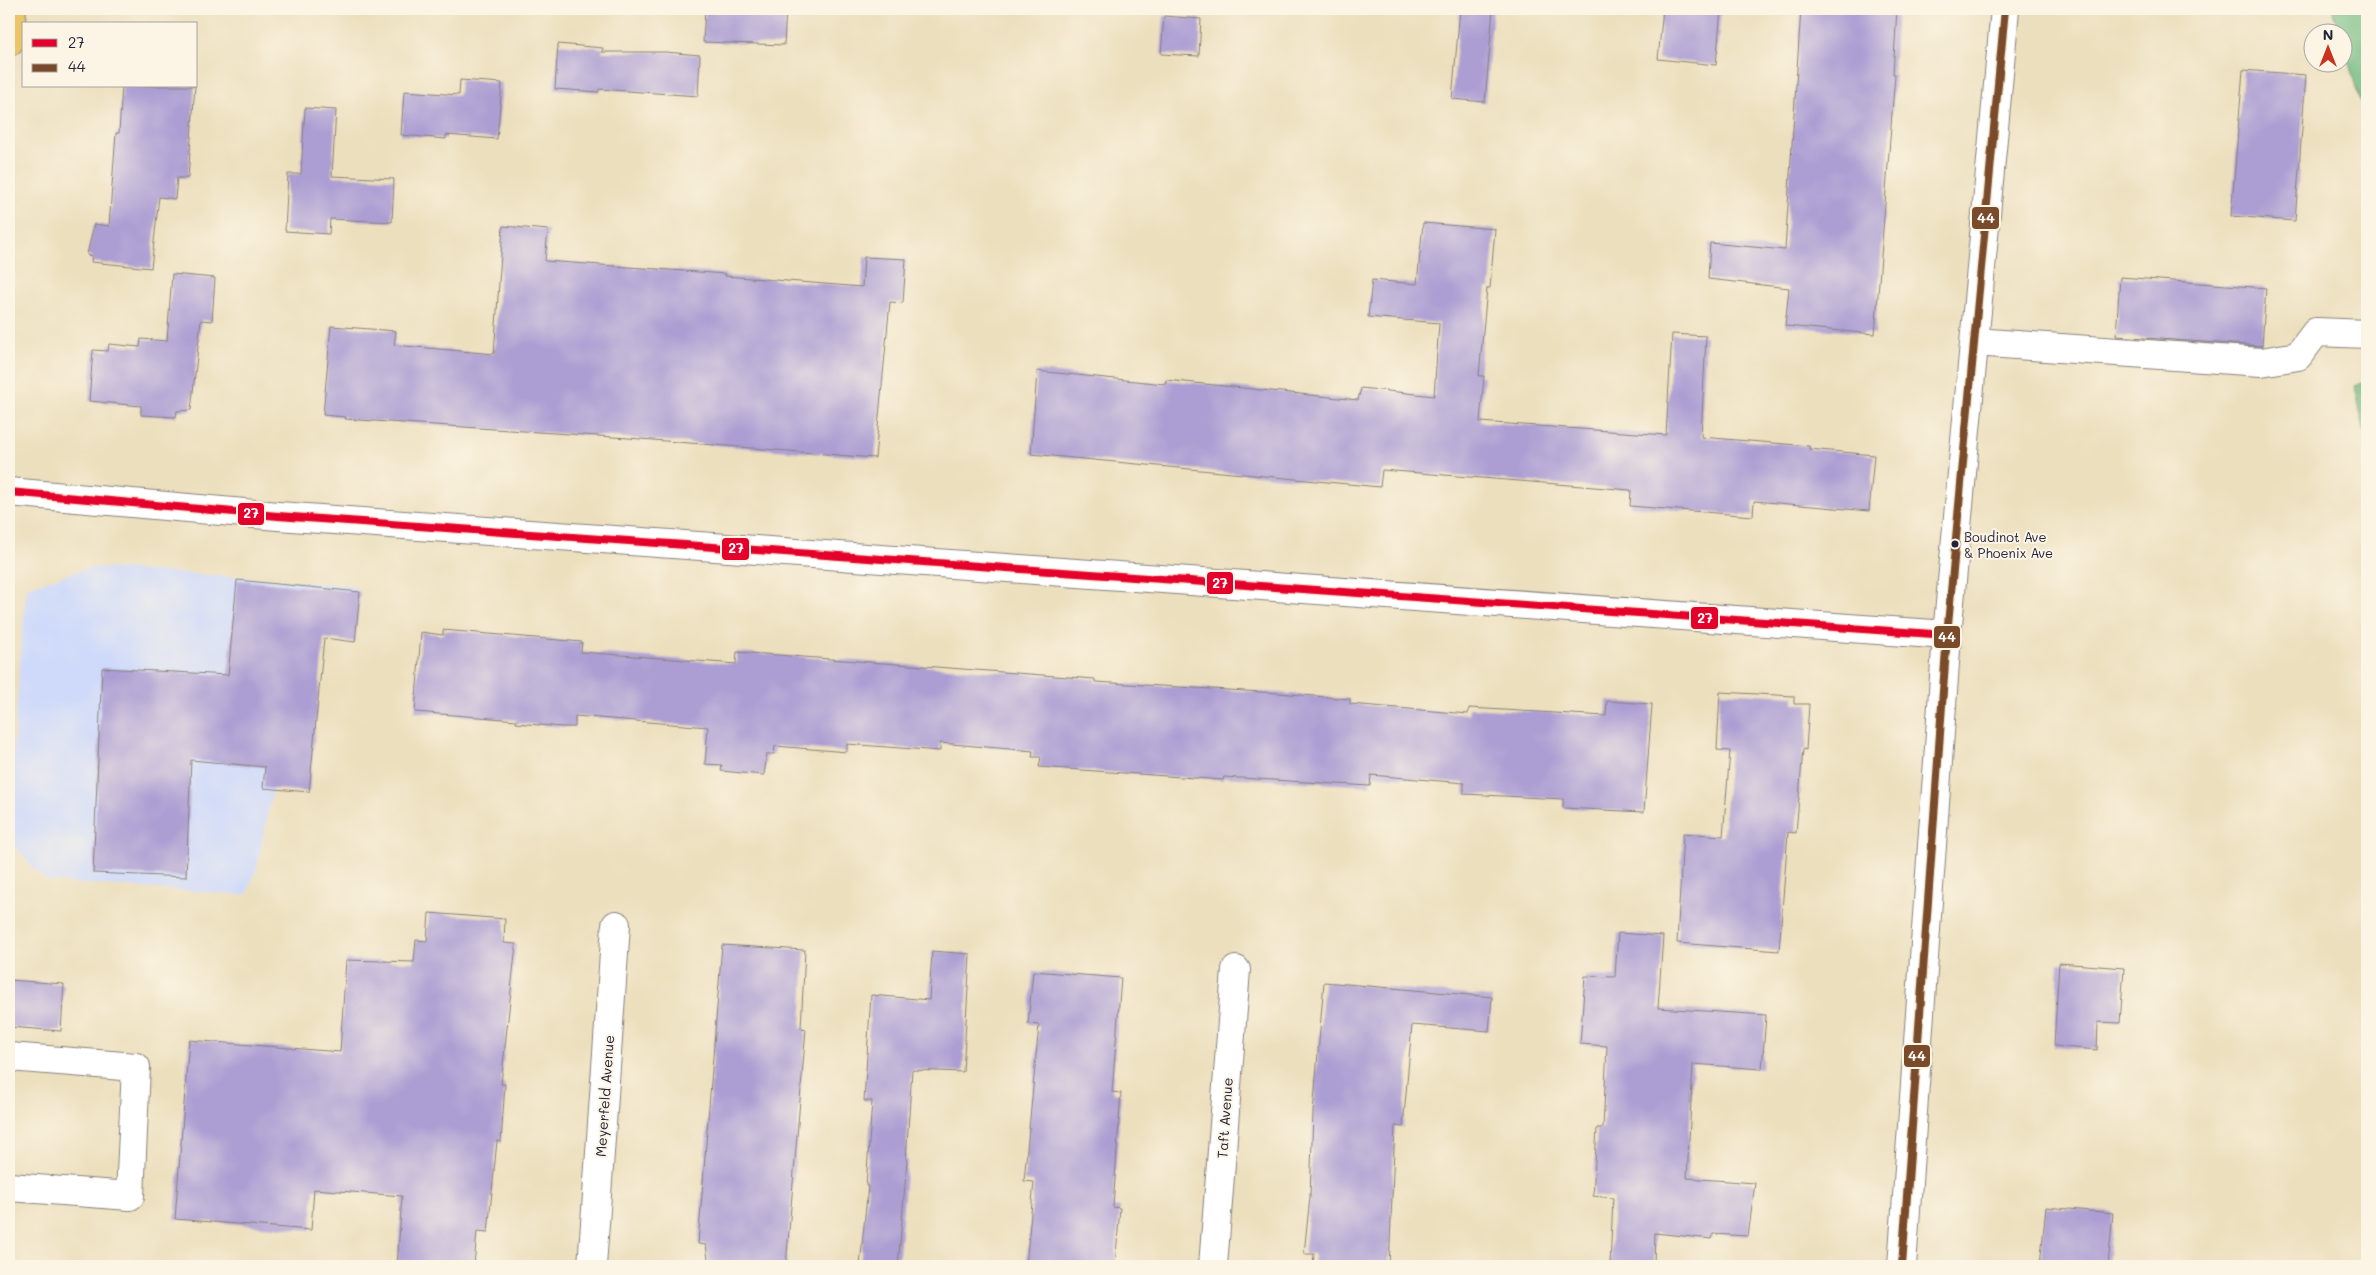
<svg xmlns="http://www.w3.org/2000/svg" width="2376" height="1275" viewBox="0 0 2376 1275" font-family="Mali,sans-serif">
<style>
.built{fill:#cfdafa}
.forest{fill:#72bb82;stroke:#4a6e5e}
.building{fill:#ac9ed3}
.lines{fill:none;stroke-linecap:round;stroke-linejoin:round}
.minor-casing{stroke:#87807c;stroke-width:30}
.major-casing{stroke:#87807c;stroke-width:30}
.minor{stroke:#fff;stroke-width:28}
.major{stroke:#ecc569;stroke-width:28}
.bus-1-casing{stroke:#fcf5e5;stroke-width:11}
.bus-2-casing{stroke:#fcf5e5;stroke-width:11}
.bus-1{stroke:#e4002b;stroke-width:8}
.bus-2{stroke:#7a4b2a;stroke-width:8}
.bus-dot{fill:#22223b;stroke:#fcf5e5;stroke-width:2}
.labels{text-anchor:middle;stroke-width:4;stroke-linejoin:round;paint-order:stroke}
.bus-label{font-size:13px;fill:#22223b;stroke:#fcf5e5;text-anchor:start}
.street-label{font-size:14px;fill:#22223b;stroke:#fcf5e5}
.line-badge{stroke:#fcf5e5;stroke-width:2}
.badge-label{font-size:14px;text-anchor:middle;font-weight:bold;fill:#fff}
</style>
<rect width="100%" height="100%" fill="#fcf5e5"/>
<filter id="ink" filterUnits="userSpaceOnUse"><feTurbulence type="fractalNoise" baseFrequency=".02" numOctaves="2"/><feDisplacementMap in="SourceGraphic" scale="10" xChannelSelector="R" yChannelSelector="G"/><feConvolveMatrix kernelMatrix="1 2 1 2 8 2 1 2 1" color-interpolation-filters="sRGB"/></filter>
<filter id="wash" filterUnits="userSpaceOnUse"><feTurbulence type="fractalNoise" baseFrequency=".0096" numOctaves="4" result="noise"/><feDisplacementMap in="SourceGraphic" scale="20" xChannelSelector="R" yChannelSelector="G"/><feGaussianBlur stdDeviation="1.12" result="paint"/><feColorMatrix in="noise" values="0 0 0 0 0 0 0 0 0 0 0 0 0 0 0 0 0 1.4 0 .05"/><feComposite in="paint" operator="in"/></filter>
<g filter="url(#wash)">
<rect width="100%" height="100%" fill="#ecdfbd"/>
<path class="built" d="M 92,567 L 350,585 L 360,592 L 355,642 L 324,638 L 272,793 L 256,871 L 246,895 L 47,881 L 31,866 L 9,838 L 9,805 L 26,587 Z"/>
<path class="forest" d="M 2332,9 L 2367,9 L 2367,126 L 2344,46 L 2344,32 L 2339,32 Z
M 2367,381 L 2367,446 L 2355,386 Z"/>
<g id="blocks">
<path class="building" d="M 705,9 L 786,9 L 784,45 L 703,42 Z
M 1460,9 L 1493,9 L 1485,102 L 1452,99 Z
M 1663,9 L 1721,9 L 1716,65 L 1658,59 Z
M 1801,9 L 1897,9 L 1893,74 L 1895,74 L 1875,334 L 1785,326 L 1789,288 L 1708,279 L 1710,243 L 1785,250 Z
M 1164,16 L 1201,19 L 1199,56 L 1161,54 Z
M 558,44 L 603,48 L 602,52 L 665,52 L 700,55 L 698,96 L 599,89 L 599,92 L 555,89 Z
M 2243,70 L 2306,75 L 2295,221 L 2231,216 Z
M 460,80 L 502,83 L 497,139 L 446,135 L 446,139 L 401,135 L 404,91 L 459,95 Z
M 122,86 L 195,86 L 188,178 L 177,178 L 175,199 L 159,197 L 151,268 L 91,262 L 92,256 L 87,255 L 94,224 L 109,226 L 116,133 L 119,133 Z
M 305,108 L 336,110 L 332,176 L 394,179 L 392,222 L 330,219 L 329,234 L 285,231 L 288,174 L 301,174 Z
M 1423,223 L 1495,229 L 1490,288 L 1487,288 L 1479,376 L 1484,376 L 1480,422 L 1666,435 L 1672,334 L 1706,336 L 1701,437 L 1809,446 L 1809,449 L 1874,455 L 1869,511 L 1754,501 L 1753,516 L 1630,506 L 1631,490 L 1382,470 L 1380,487 L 1031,454 L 1037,371 L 1165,384 L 1166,380 L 1358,400 L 1361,388 L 1434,396 L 1439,323 L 1368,317 L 1372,280 L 1417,284 Z
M 503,226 L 548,230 L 545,261 L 726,274 L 725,276 L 862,287 L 864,257 L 906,259 L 903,303 L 890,302 L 875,458 L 628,438 L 345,419 L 346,417 L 323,415 L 331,326 L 396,331 L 394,345 L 494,354 Z
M 172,274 L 215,278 L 212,321 L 201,320 L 191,410 L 177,411 L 176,417 L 141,415 L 141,406 L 89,401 L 93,350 L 108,351 L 109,344 L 140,347 L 141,339 L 167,341 Z
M 2120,277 L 2266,288 L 2262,346 L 2116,336 Z
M 237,580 L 360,592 L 355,642 L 324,638 L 309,792 L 263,788 L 265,767 L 191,760 L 186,877 L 93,873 L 102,668 L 228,675 Z
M 443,630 L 582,642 L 581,652 L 660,658 L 736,664 L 737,652 L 1095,679 L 1095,682 L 1278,693 L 1350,699 L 1350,704 L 1468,714 L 1469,708 L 1606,716 L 1607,701 L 1652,704 L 1644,812 L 1563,808 L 1563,799 L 1464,794 L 1464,783 L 1371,775 L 1370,786 L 1224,777 L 1223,780 L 1039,767 L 1041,757 L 1032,757 L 1033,751 L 940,743 L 940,751 L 847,744 L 847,752 L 775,746 L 774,754 L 767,754 L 764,775 L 721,771 L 722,765 L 705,764 L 708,727 L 575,716 L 575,727 L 563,727 L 516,723 L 517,720 L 415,712 L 421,632 L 443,635 Z
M 1720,692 L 1794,696 L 1794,704 L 1809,704 L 1806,750 L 1803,749 L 1796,833 L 1788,832 L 1779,951 L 1677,943 L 1683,833 L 1723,836 L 1730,751 L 1717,750 Z
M 429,913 L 505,919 L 504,943 L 516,944 L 501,1084 L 505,1084 L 501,1142 L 497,1141 L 488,1232 L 477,1231 L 474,1266 L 397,1266 L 402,1196 L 314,1189 L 311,1230 L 175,1219 L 189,1040 L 340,1052 L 346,960 L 414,962 L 416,940 L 427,941 Z
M 1618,933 L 1663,936 L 1658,1008 L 1766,1015 L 1762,1069 L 1693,1064 L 1687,1178 L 1755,1183 L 1748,1236 L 1713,1234 L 1712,1239 L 1655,1233 L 1654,1266 L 1610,1266 L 1613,1198 L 1593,1196 L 1597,1128 L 1603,1128 L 1607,1046 L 1580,1044 L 1585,976 L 1615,977 Z
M 722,945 L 805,950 L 801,1028 L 806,1029 L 786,1266 L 709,1266 L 706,1245 L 698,1244 Z
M 932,951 L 970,954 L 963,1072 L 912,1070 L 906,1159 L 907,1161 L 898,1266 L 860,1266 L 868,1186 L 866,1186 L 872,1101 L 864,1101 L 871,995 L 929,1000 Z
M 2059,963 L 2124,968 L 2120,1023 L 2098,1022 L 2097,1050 L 2054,1046 Z
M 1033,971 L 1121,978 L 1112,1092 L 1121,1093 L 1113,1207 L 1120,1208 L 1115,1266 L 1026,1266 L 1034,1182 L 1024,1181 L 1039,1025 L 1028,1024 Z
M 9,980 L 64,984 L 61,1031 L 9,1027 Z
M 1324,982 L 1492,997 L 1489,1031 L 1412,1025 L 1403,1127 L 1395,1126 L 1389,1266 L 1313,1266 L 1314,1254 L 1304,1254 L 1310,1197 L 1313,1113 Z
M 2046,1207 L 2113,1213 L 2108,1266 L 2040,1266 Z"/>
</g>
</g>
<g filter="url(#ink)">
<use href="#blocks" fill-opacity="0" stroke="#87807c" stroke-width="1"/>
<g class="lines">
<g class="minor-casing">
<path id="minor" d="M 1974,342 L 2261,362 L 2298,356 L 2316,332 L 2367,334
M 9,492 L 278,516 L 1947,635
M 9,1057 L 136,1067 L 130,1196 L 9,1187
M 592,1266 L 616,925
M 1213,1266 L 1236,970
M 1902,1266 L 1947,635 L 2005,9"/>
</g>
<g class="major-casing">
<path id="major" d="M 9,42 L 12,9"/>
</g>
<use href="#minor" class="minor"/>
<use href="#major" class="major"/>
<g class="bus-1-casing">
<path id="bus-1" d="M 9,492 L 278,516 L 1947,635"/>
</g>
<g class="bus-2-casing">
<path id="bus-2" d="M 1902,1266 L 1947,635 L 2005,9"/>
</g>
<use href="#bus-1" class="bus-1"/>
<use href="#bus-2" class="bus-2"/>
</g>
</g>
<circle class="bus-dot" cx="1955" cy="544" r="4.5"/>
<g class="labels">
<g class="bus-label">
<text x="1964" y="542">Boudinot Ave<tspan x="1964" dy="16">&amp; Phoenix Ave</tspan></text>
</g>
<g class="street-label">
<text transform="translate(605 1096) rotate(-86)" y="5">Meyerfeld Avenue</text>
<text transform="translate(1225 1118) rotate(-86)" y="5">Taft Avenue</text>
</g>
</g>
<g class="line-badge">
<rect x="1971" y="206" width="29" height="24" rx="5" fill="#7a4b2a"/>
<rect x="237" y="502" width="28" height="24" rx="5" fill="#e4002b"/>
<rect x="721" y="537" width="29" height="24" rx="5" fill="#e4002b"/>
<rect x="1206" y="571" width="28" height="24" rx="5" fill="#e4002b"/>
<rect x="1690" y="606" width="29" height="24" rx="5" fill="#e4002b"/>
<rect x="1933" y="625" width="28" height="24" rx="5" fill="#7a4b2a"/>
<rect x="1903" y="1044" width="28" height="24" rx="5" fill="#7a4b2a"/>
</g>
<g class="badge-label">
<text x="1986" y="223">44</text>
<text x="251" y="518">27</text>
<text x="736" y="553">27</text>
<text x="1220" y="588">27</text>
<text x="1705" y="623">27</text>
<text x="1947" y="642">44</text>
<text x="1917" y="1061">44</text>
</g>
<rect width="2376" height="1275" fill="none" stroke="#fcf5e5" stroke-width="30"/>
<rect x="22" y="22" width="175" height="65" fill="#fcf5e5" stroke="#a5a1a1"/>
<rect x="32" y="39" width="25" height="8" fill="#e4002b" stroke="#a5a1a1"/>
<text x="68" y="48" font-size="15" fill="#22223b">27</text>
<rect x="32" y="64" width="25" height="8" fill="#7a4b2a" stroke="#a5a1a1"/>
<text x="68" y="72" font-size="15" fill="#22223b">44</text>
<g transform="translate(2328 48)"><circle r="24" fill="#fcf5e5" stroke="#a5a1a1"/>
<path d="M0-4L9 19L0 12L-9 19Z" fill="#c8321e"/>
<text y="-8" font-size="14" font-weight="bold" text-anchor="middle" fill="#22223b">N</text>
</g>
</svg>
